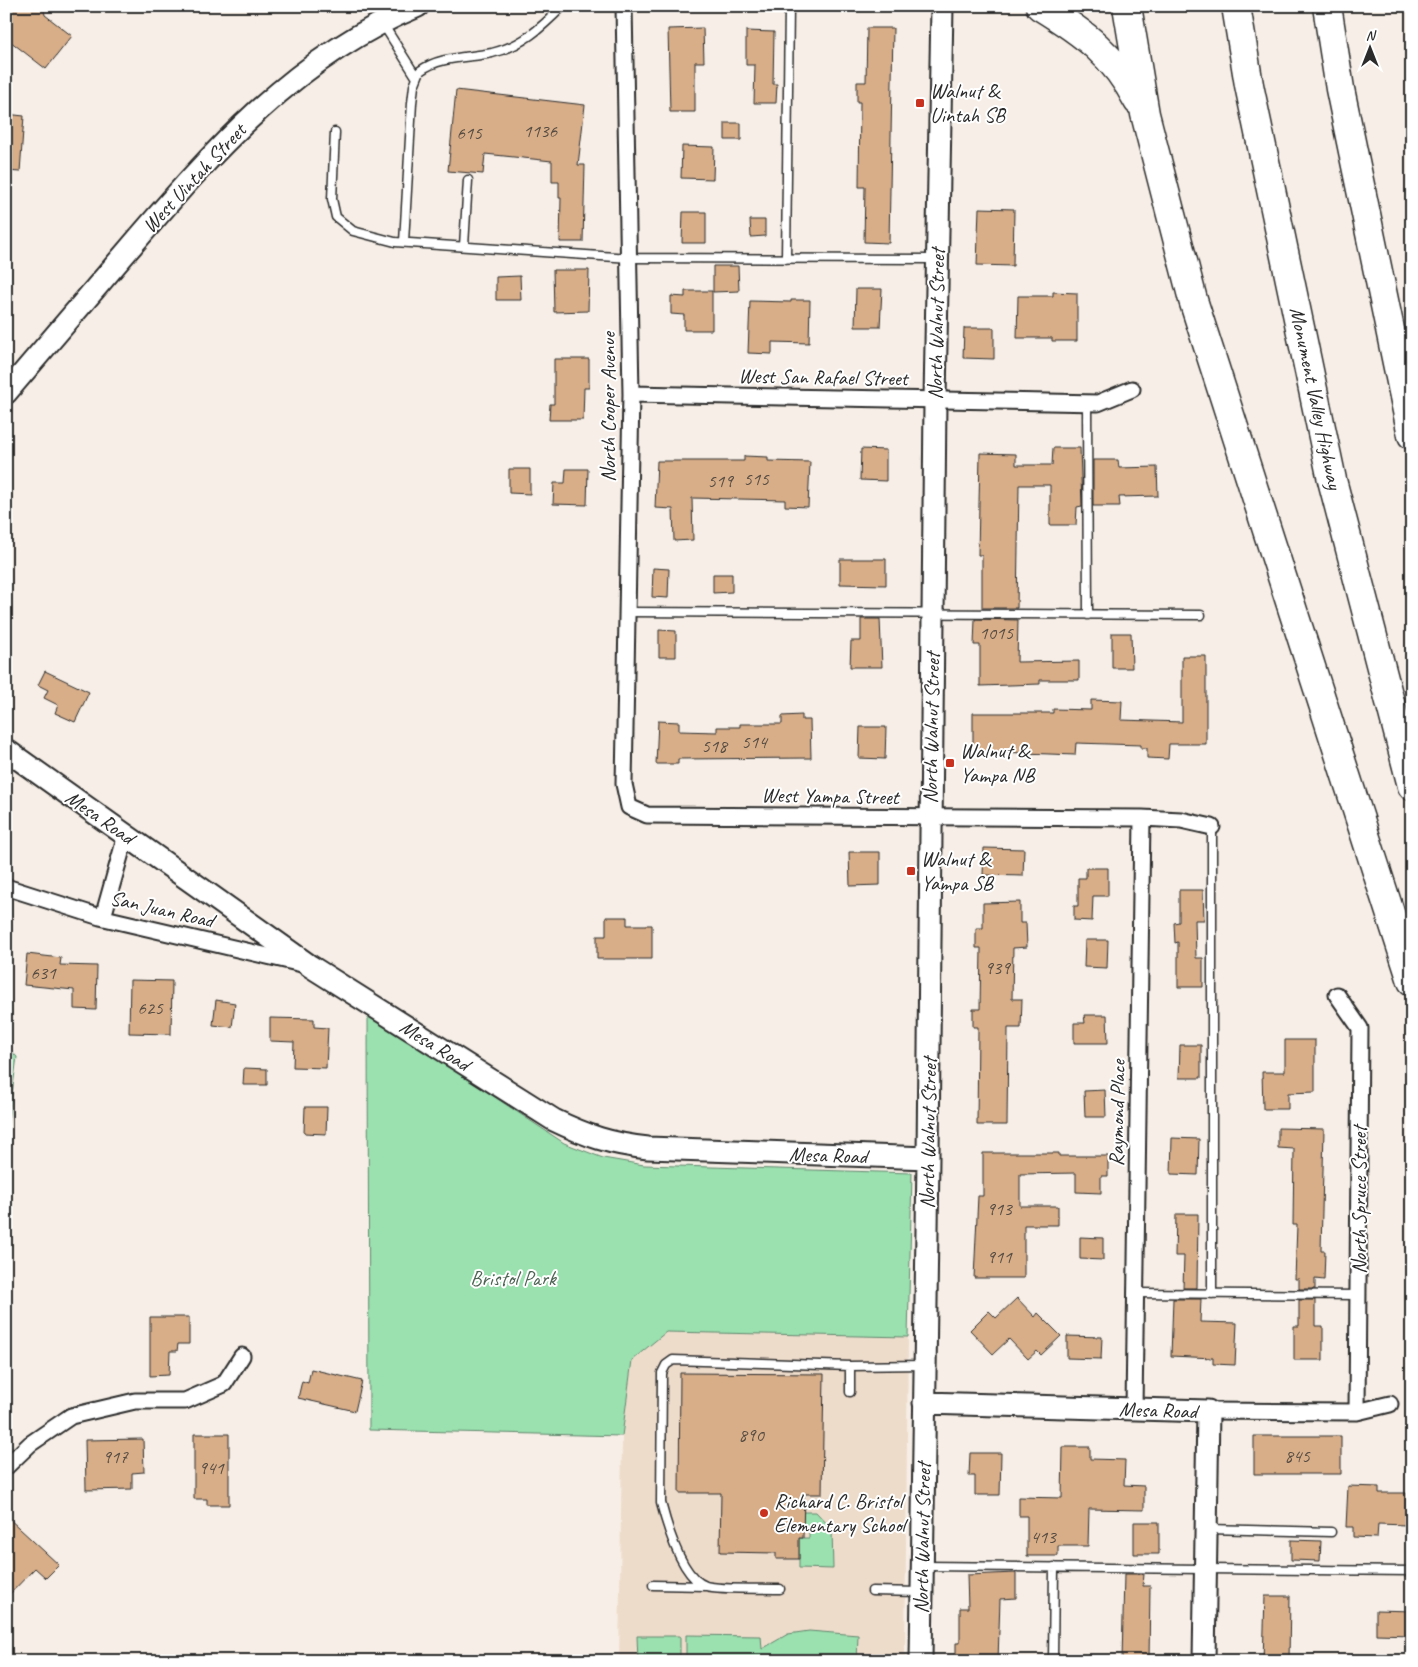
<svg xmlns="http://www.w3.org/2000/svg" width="1418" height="1667" viewBox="0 0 1418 1667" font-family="Caveat,sans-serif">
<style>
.built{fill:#eedccb}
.green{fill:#9ae1af;stroke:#62866d}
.building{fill:#d8ae89;stroke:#2b2b2b}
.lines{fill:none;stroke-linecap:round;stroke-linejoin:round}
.lane-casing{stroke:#2b2b2b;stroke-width:11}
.street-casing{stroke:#2b2b2b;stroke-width:19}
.secondary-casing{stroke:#2b2b2b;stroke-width:25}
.highway-casing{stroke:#2b2b2b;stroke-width:31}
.lane{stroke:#fff;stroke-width:8}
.street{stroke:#fff;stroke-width:15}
.secondary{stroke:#fff;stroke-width:21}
.highway{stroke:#fff;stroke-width:28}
.poi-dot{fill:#c8321e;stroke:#fff;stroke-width:2}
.labels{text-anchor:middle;stroke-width:4;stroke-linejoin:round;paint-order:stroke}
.number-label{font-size:19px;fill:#564c42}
.poi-label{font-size:21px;fill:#2b2b2b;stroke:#fff;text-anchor:start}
.street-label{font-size:21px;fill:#2b2b2b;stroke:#fff}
.park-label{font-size:21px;fill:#4c6253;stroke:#fff}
</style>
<rect width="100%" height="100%" fill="#f7efe7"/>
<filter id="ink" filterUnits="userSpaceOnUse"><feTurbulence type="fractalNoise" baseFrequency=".02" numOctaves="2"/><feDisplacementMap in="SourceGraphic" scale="10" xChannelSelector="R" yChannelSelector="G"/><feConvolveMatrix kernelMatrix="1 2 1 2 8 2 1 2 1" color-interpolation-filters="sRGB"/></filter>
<g filter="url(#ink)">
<path class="built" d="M 666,1332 L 908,1337 L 905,1661 L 619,1661 L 622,1436 L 632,1360 Z"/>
<path class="green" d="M 368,1013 L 564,1143 L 603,1158 L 644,1165 L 912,1173 L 908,1337 L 666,1332 L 632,1360 L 622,1436 L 369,1430 Z
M 6,1045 L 17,1057 L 6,1137 Z
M 803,1512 L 816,1512 L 832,1529 L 833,1569 L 799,1568 L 799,1538 L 809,1538 L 809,1527 L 803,1527 Z
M 809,1631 L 858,1635 L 857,1661 L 686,1661 L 686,1635 L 761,1636 L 762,1649 L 788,1634 Z
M 637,1636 L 680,1636 L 680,1661 L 638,1661 Z"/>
<path class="building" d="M 13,6 L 43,6 L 45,15 L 72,36 L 46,69 L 6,38 L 6,14 Z
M 703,28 L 704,62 L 695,62 L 695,112 L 670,112 L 668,29 Z
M 867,28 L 893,28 L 889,243 L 864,242 L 865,187 L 859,187 L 860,102 L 857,102 L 857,82 L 866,82 Z
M 746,31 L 774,32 L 773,84 L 777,84 L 776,103 L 754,103 L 755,65 L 746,65 Z
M 456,90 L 585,105 L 578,165 L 585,165 L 583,242 L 560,242 L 561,198 L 559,198 L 559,182 L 552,182 L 552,161 L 485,154 L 483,174 L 448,171 Z
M 6,114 L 24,116 L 20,172 L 6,171 Z
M 725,123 L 741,123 L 741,140 L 725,140 Z
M 682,146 L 714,147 L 713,179 L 681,178 Z
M 979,208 L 1014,209 L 1013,266 L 977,265 Z
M 683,212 L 706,212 L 706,243 L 682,243 Z
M 750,220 L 765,220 L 765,236 L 751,237 Z
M 713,266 L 738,266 L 739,291 L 713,292 Z
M 553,270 L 589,270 L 588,311 L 554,312 Z
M 520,276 L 521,300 L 496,300 L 496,277 Z
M 856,289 L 882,289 L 880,327 L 855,327 Z
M 685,291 L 712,291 L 712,330 L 684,330 L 684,315 L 671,314 L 671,296 L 685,297 Z
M 1053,292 L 1077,293 L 1077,341 L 1052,341 L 1052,338 L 1017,338 L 1018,296 L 1053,296 Z
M 791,300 L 810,300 L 809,343 L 772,342 L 772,354 L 748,353 L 750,301 L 791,302 Z
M 964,328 L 994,328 L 994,359 L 963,358 Z
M 554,359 L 589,359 L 589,388 L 584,388 L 583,420 L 549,420 L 550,404 L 554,404 Z
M 1053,448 L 1080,448 L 1082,506 L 1077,507 L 1076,525 L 1050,525 L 1050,485 L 1019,485 L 1017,608 L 982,608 L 982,555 L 978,555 L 980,453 L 1016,454 L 1016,465 L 1052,465 Z
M 861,449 L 886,450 L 886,481 L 860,480 Z
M 744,456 L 768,457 L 768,461 L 810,462 L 808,507 L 785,506 L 785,500 L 692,498 L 693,540 L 674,541 L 673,509 L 655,508 L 657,461 L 744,461 Z
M 1093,460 L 1118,460 L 1119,468 L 1157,467 L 1158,496 L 1119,497 L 1120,506 L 1093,506 Z
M 509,469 L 530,469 L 530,494 L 509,493 Z
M 566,469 L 588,469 L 587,505 L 553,504 L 554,483 L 565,483 Z
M 840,559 L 886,559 L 886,585 L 840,584 Z
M 653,568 L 669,569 L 668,598 L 652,597 Z
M 713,574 L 732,574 L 732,592 L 713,593 Z
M 861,619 L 880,619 L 882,667 L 850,667 L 851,641 L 861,641 Z
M 975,619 L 1018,620 L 1017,662 L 1079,661 L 1079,680 L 1040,680 L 1040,684 L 980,686 L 980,645 L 974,645 Z
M 659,630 L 676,631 L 676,657 L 659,657 Z
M 1112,633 L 1131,633 L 1132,668 L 1112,668 Z
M 1182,656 L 1206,656 L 1206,744 L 1169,744 L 1168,759 L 1147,758 L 1147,748 L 1141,748 L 1141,745 L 1076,743 L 1075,755 L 973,751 L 973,713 L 1053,713 L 1053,709 L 1091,710 L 1091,700 L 1122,701 L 1121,720 L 1182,722 Z
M 45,671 L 89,692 L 75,722 L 55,713 L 58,705 L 44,698 L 48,690 L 38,685 Z
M 802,715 L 802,720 L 810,720 L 811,758 L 678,759 L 678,764 L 656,764 L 658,721 L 679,722 L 679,731 L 717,732 L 717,727 L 740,727 L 740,724 L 782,724 L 782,716 Z
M 860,727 L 886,727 L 885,759 L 859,758 Z
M 984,848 L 1024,849 L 1023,876 L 983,875 Z
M 849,852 L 880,852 L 880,885 L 850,886 Z
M 1086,868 L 1108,868 L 1108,896 L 1093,896 L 1092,921 L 1074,920 L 1074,906 L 1078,906 L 1078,878 L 1086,878 Z
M 1179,890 L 1203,890 L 1204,920 L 1195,920 L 1196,958 L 1203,958 L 1203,987 L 1178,987 L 1178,942 L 1175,943 L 1174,923 L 1179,922 Z
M 1020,902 L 1020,923 L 1026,923 L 1027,947 L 1013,948 L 1012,999 L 1022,999 L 1021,1028 L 1008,1028 L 1007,1125 L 977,1125 L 978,1027 L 973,1027 L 973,1009 L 980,1009 L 981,948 L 976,948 L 976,928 L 983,928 L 983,903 Z
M 606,917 L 627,917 L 627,925 L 652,925 L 652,959 L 597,959 L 597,936 L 606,936 Z
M 1085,940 L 1108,940 L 1107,968 L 1084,967 Z
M 27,954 L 61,958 L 60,965 L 97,966 L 96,1010 L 74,1009 L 74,990 L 24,985 Z
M 130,980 L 172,981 L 171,1034 L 129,1033 Z
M 216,1000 L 235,1003 L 232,1027 L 213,1025 Z
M 1084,1015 L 1107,1015 L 1108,1043 L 1074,1043 L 1074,1023 L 1085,1023 Z
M 270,1018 L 314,1019 L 314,1027 L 328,1028 L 326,1068 L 293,1067 L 294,1042 L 270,1041 Z
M 1285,1040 L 1315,1040 L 1315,1092 L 1288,1093 L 1288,1109 L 1263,1109 L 1262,1072 L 1285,1072 Z
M 1180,1045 L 1201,1045 L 1201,1078 L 1179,1078 Z
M 244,1068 L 267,1069 L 267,1085 L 243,1085 Z
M 1105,1090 L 1106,1117 L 1085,1117 L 1084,1091 Z
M 305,1107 L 327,1107 L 326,1134 L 304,1133 Z
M 1278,1128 L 1324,1129 L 1321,1251 L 1325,1251 L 1324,1280 L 1315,1279 L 1315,1289 L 1299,1289 L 1299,1279 L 1295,1279 L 1297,1225 L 1293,1225 L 1294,1149 L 1278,1148 Z
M 1172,1138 L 1199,1139 L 1198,1175 L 1171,1174 Z
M 983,1153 L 1059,1153 L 1059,1156 L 1108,1156 L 1108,1176 L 1101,1176 L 1101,1193 L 1076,1192 L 1076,1173 L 1020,1174 L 1020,1206 L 1058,1206 L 1058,1225 L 1024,1225 L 1024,1278 L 974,1278 L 978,1196 L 983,1196 Z
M 1176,1214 L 1198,1214 L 1197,1288 L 1183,1288 L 1184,1256 L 1175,1256 Z
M 1080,1237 L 1103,1238 L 1103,1260 L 1080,1259 Z
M 1017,1298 L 1035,1317 L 1038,1313 L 1061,1336 L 1041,1355 L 1037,1351 L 1028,1359 L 1009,1339 L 993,1354 L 970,1330 L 989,1311 L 996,1318 Z
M 1173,1299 L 1201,1299 L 1200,1322 L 1237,1323 L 1235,1365 L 1213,1364 L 1213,1358 L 1171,1356 Z
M 1299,1300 L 1315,1300 L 1315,1326 L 1323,1326 L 1323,1360 L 1294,1360 L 1294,1326 L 1299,1326 Z
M 150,1317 L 189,1317 L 189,1344 L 178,1344 L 177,1351 L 170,1351 L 169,1375 L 150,1376 Z
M 1067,1336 L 1102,1337 L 1101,1359 L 1067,1358 Z
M 311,1369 L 362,1381 L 355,1411 L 298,1398 L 302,1381 L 308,1383 Z
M 680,1373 L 824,1374 L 822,1494 L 804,1494 L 803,1538 L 799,1538 L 799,1559 L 776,1559 L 776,1553 L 720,1552 L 721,1493 L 679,1493 Z
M 194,1434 L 229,1434 L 229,1505 L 207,1505 L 207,1499 L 194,1499 Z
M 1254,1436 L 1341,1436 L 1341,1474 L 1254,1474 Z
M 143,1439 L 144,1472 L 132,1473 L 132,1489 L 86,1490 L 85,1440 Z
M 1063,1447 L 1090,1447 L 1090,1459 L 1125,1460 L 1124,1485 L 1144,1486 L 1144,1510 L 1089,1509 L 1088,1546 L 1058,1546 L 1058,1556 L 1027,1556 L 1027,1516 L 1019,1516 L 1019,1497 L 1062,1498 Z
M 970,1453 L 1001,1453 L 1000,1495 L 975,1495 L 975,1476 L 969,1476 Z
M 1348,1486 L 1379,1487 L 1379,1493 L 1406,1493 L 1406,1525 L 1378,1524 L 1377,1538 L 1353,1537 L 1353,1527 L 1346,1527 Z
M 6,1516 L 59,1565 L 46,1578 L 35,1568 L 6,1598 Z
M 1134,1522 L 1159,1522 L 1159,1554 L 1134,1554 Z
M 1291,1540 L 1321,1541 L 1320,1561 L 1291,1560 Z
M 1016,1573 L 1016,1598 L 1000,1599 L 998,1661 L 956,1661 L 956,1643 L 960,1643 L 960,1608 L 968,1608 L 967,1575 Z
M 1124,1574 L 1144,1574 L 1143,1586 L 1150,1586 L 1149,1661 L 1122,1661 Z
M 1265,1596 L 1290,1596 L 1289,1661 L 1263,1661 Z
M 1376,1610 L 1412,1611 L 1412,1635 L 1376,1634 Z"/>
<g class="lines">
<g class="lane-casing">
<path id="lane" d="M 383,24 L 417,78
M 335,132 L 332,199 L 336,217 L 353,231 L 395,242 L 630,258 L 937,259
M 404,242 L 412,103 L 414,86 L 420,71 C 440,56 468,58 492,53 C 522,46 541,28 563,6
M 464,246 L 468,180
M 786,259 L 789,6
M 1087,403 L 1088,615
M 627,612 L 1201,615
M 1212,827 L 1212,1294
M 1135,1293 L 1359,1295
M 850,1392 L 850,1366 L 924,1365
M 1208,1529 L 1331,1532
M 924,1566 L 1412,1571
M 653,1585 L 706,1586
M 780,1589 C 763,1588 721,1590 706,1586 C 682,1578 667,1526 661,1503 L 662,1373 L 666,1365 L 673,1360 L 850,1366
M 872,1591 L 920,1592
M 1053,1661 L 1054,1567"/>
</g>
<g class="street-casing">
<path id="street" d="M 624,6 L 631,394 L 624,784 L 629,807 L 647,815 L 1142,818 L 1181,820 L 1212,827
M 631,394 L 1098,403 L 1132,389
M 6,887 L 100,917 L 302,964
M 103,917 L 126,835
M 1337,995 L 1360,1028 L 1357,1412
M 1134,1409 L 1142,818
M 1208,1411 L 1357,1412 L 1390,1404
M 6,1467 L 30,1444 L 71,1416 L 135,1401 L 185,1401 L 224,1384 L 242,1356"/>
</g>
<g class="secondary-casing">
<path id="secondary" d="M 6,393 C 47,345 88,297 129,249 C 212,152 296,56 418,6
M 6,750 L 310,966 L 554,1120 C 587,1136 611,1144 648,1148 L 928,1158
M 924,1403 L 1208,1411 L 1204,1661
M 921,1661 L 928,1158 L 935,400 L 942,6"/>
</g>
<g class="highway-casing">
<path id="highway" d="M 1040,6 C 1084,33 1114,55 1138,101
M 1127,6 L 1145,114 L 1193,300 L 1412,981
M 1236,6 L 1249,85 L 1332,480 L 1412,786
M 1327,6 L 1340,89 L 1412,435"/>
</g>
<use href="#lane" class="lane"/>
<use href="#street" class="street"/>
<use href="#secondary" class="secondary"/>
<use href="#highway" class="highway"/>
</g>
</g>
<g class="poi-dot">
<rect x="915" y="98" width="10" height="10" rx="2.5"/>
<rect x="945" y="758" width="10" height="10" rx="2.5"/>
<rect x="906" y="866" width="10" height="10" rx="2.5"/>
<circle cx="764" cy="1513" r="5"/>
</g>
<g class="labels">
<g class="number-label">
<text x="540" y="137">1136</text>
<text x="469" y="139">615</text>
<text x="756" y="485">515</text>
<text x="720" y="487">519</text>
<text x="996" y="639">1015</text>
<text x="754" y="748">514</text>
<text x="714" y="752">518</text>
<text x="997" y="974">939</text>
<text x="43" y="979">631</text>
<text x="150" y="1014">625</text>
<text x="999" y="1215">913</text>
<text x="999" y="1263">911</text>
<text x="751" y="1441">890</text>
<text x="1297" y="1462">845</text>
<text x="115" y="1463">917</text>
<text x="211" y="1474">941</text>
<text x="1043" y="1543">413</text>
</g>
<g class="poi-label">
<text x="930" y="98">Walnut &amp;<tspan x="930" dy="24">Uintah SB</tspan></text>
<text x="960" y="758">Walnut &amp;<tspan x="960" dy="24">Yampa NB</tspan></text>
<text x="921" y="866">Walnut &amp;<tspan x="921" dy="24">Yampa SB</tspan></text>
<text x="774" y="1508">Richard C. Bristol<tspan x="774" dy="24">Elementary School</tspan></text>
</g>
<g class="street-label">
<text transform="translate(194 178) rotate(-47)" y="7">West Uintah Street</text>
<text transform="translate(936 324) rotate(-89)" y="7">North Walnut Street</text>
<text transform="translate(823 377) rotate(1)" y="7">West San Rafael Street</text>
<text transform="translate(1316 398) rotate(78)" y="7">Monument Valley Highway</text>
<text transform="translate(608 407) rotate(-90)" y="7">North Cooper Avenue</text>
<text transform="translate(931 728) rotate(-89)" y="7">North Walnut Street</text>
<text transform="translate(830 796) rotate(1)" y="7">West Yampa Street</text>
<text transform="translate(100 817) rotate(35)" y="7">Mesa Road</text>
<text transform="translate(162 909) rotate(13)" y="7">San Juan Road</text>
<text transform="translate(435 1045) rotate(32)" y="7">Mesa Road</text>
<text transform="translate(1117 1113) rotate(-89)" y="7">Raymond Place</text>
<text transform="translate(928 1133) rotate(-89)" y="7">North Walnut Street</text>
<text transform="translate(828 1155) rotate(2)" y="7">Mesa Road</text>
<text transform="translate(1359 1200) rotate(-90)" y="7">North Spruce Street</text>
<text transform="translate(1158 1410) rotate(2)" y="7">Mesa Road</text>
<text transform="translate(922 1538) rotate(-89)" y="7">North Walnut Street</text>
</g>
<g class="park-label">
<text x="513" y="1285">Bristol Park</text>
</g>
</g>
<rect width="1418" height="1667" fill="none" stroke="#fff" stroke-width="25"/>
<rect x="12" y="12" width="1393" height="1642" fill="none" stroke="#2b2b2b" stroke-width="2" filter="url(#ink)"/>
<g transform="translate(1370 48)" stroke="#ffffff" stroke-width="4" paint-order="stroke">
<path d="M0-4L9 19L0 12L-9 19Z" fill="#2b2b2b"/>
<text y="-8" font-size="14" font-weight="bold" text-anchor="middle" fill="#2b2b2b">N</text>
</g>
</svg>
